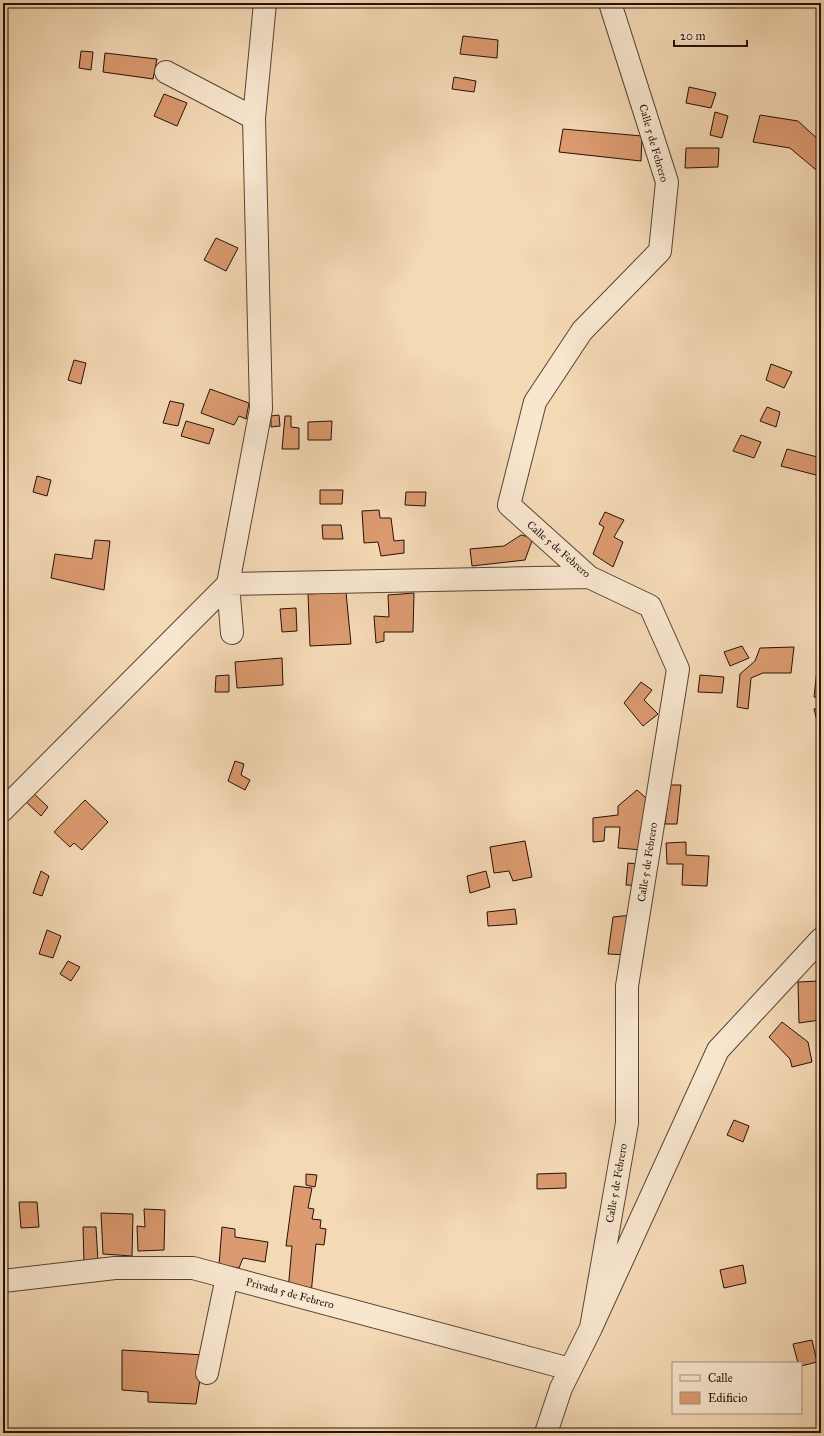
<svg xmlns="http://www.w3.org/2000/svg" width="824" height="1436" viewBox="0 0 824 1436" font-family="'IM FELL Great Primer',serif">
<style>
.building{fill:#dc9a70;stroke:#241109}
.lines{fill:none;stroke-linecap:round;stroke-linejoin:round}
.minor-casing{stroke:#584334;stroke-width:24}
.minor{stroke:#f8e6cf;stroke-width:22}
.labels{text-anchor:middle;stroke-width:3;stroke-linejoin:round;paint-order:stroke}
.street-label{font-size:11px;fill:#241109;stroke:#f8e6cf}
</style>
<rect width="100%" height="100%" fill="#f4d9b5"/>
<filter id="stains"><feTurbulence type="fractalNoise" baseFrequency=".005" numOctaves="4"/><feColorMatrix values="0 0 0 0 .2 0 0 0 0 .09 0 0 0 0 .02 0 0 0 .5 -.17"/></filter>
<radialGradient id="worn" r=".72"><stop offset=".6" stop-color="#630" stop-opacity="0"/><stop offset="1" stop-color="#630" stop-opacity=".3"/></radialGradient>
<path class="building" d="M 463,36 L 498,40 L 497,58 L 460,54 Z
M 81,51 L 93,52 L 91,70 L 79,68 Z
M 105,53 L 157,59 L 153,79 L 103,72 Z
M 454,77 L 476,81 L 474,92 L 452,89 Z
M 689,87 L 716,93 L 711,108 L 686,103 Z
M 164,94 L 187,103 L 177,126 L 154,116 Z
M 715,112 L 728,116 L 722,138 L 710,135 Z
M 760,115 L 798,121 L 821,142 L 821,174 L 790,148 L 753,142 Z
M 563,129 L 642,136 L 641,161 L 559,152 Z
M 686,148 L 719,148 L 718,167 L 685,168 Z
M 216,238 L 238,248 L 226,271 L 204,260 Z
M 74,360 L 86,363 L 81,384 L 68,380 Z
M 771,364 L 792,372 L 784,388 L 766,380 Z
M 210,389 L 249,403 L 246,419 L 239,416 L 234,425 L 201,413 Z
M 170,401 L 184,404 L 178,426 L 163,423 Z
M 767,407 L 780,412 L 776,427 L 760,421 Z
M 279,415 L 280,426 L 271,427 L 271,416 Z
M 285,416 L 291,416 L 291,427 L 299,428 L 299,449 L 282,449 Z
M 186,421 L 214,429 L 209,444 L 181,436 Z
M 332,421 L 331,440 L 308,440 L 308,422 Z
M 741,435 L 761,442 L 754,458 L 733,451 Z
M 787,449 L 821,458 L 820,476 L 781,466 Z
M 37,476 L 51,480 L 47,496 L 33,492 Z
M 320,490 L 343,490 L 342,504 L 320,504 Z
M 406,492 L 426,492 L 425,506 L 405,505 Z
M 379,510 L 380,518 L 391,518 L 394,541 L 404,540 L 404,553 L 381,556 L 378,542 L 364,543 L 362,511 Z
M 605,512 L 624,520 L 614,537 L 623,542 L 613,567 L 593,554 L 604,527 L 599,524 Z
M 322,525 L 341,525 L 343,539 L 323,539 Z
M 521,535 L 533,538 L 525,560 L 472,566 L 470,549 L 504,546 Z
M 95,540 L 110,541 L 104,590 L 51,578 L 55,554 L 92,559 Z
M 346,592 L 351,644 L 310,646 L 308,594 Z
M 414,593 L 413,632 L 384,632 L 384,641 L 376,643 L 374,616 L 389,617 L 388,595 Z
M 296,608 L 297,631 L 282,632 L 280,609 Z
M 742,646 L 749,658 L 730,666 L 724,652 Z
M 794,647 L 791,673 L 763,673 L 751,678 L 748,709 L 737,707 L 740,674 L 755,661 L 760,648 Z
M 282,658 L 283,685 L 237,688 L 235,662 Z
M 817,670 L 821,671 L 821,698 L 814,697 Z
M 229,675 L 229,692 L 215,692 L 216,676 Z
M 700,675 L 724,677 L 722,693 L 698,692 Z
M 641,682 L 652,690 L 644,700 L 658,714 L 643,726 L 624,703 Z
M 821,708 L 821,720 L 817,721 L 814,709 Z
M 235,761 L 244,764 L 241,775 L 250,780 L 245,790 L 228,781 Z
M 670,785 L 681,785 L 677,824 L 665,824 Z
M 637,790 L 653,804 L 642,850 L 618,848 L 620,827 L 605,827 L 604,841 L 593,842 L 593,818 L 618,815 L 618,806 Z
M 31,791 L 48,807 L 41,816 L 23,799 Z
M 85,800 L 108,822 L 82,850 L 74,843 L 70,847 L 54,832 Z
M 525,841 L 532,877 L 513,881 L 509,871 L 494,873 L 490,847 Z
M 686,842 L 686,855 L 709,856 L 707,886 L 682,885 L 683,864 L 667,864 L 666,843 Z
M 628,863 L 637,864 L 642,886 L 626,885 Z
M 41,871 L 49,876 L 42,896 L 33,893 Z
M 486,871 L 490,887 L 470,893 L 467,876 Z
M 515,909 L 517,924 L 488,926 L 487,912 Z
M 632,915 L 628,955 L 608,954 L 613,917 Z
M 47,930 L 61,936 L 53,958 L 39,954 Z
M 68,961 L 80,967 L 71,981 L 60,974 Z
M 819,981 L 820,1020 L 799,1023 L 798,982 Z
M 782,1022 L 808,1042 L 812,1062 L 792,1067 L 790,1059 L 769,1037 Z
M 734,1120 L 749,1126 L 743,1142 L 727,1135 Z
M 566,1173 L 566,1188 L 537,1189 L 537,1174 Z
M 306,1174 L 317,1175 L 315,1187 L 306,1185 Z
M 294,1186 L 312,1188 L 308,1208 L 314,1209 L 312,1219 L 321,1220 L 320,1228 L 326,1229 L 324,1245 L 316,1244 L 311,1294 L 288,1291 L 292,1246 L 286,1246 Z
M 19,1202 L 37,1202 L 39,1227 L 21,1228 Z
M 144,1209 L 165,1210 L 164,1250 L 138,1251 L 137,1226 L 145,1227 Z
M 101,1213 L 133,1214 L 132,1256 L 103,1254 Z
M 83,1227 L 96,1227 L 98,1262 L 84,1264 Z
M 222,1227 L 235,1229 L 235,1237 L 268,1242 L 265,1262 L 243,1258 L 239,1268 L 219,1265 Z
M 743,1265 L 746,1283 L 724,1288 L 720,1270 Z
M 812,1340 L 817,1362 L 801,1366 L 801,1363 L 798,1363 L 793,1344 Z
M 122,1350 L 204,1355 L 196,1404 L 148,1402 L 148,1392 L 122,1390 Z"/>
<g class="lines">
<g class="minor-casing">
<path id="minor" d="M 166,72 L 254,118
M 232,633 L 228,584 L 261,409 L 254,118 L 265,3
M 3,810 L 228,584 L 589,577
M 3,1281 L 115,1268 L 193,1268 L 570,1369
M 591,1328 L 627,1123 L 627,986 L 678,669 L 650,606 L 589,577 L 509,505 L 535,402 L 582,331 L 660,251 L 667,182 L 610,3
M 207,1373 L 227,1277
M 546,1433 L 561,1388 L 591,1328 L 718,1050 L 821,939"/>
</g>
<use href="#minor" class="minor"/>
</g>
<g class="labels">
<g class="street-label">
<text transform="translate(654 143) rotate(74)" y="4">Calle 5 de Febrero</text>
<text transform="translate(559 549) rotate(41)" y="4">Calle 5 de Febrero</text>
<text transform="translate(647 862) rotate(-81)" y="4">Calle 5 de Febrero</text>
<text transform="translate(616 1183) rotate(-80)" y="4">Calle 5 de Febrero</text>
<text transform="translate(290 1293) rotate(15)" y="4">Privada 5 de Febrero</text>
</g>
</g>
<rect width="824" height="1436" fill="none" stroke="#f4d9b5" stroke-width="16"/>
<rect x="4" y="4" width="816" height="1428" fill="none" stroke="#241109" stroke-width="2"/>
<rect x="8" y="8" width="808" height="1420" fill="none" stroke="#241109"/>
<rect x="672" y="1362" width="130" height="52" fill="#f8e6cf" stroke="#a39180"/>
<rect x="680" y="1375" width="20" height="6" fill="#f8e6cf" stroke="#a39180"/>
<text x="708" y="1382" font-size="12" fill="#241109">Calle</text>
<rect x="680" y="1392" width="20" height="12" fill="#dc9a70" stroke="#a39180"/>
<text x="708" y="1402" font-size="12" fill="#241109">Edificio</text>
<path d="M674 40v6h73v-6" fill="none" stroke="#241109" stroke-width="2"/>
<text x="680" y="40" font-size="12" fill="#241109" stroke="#f8e6cf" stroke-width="3" paint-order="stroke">20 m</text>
<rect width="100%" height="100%" filter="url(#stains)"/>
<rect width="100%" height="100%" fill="url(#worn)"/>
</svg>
